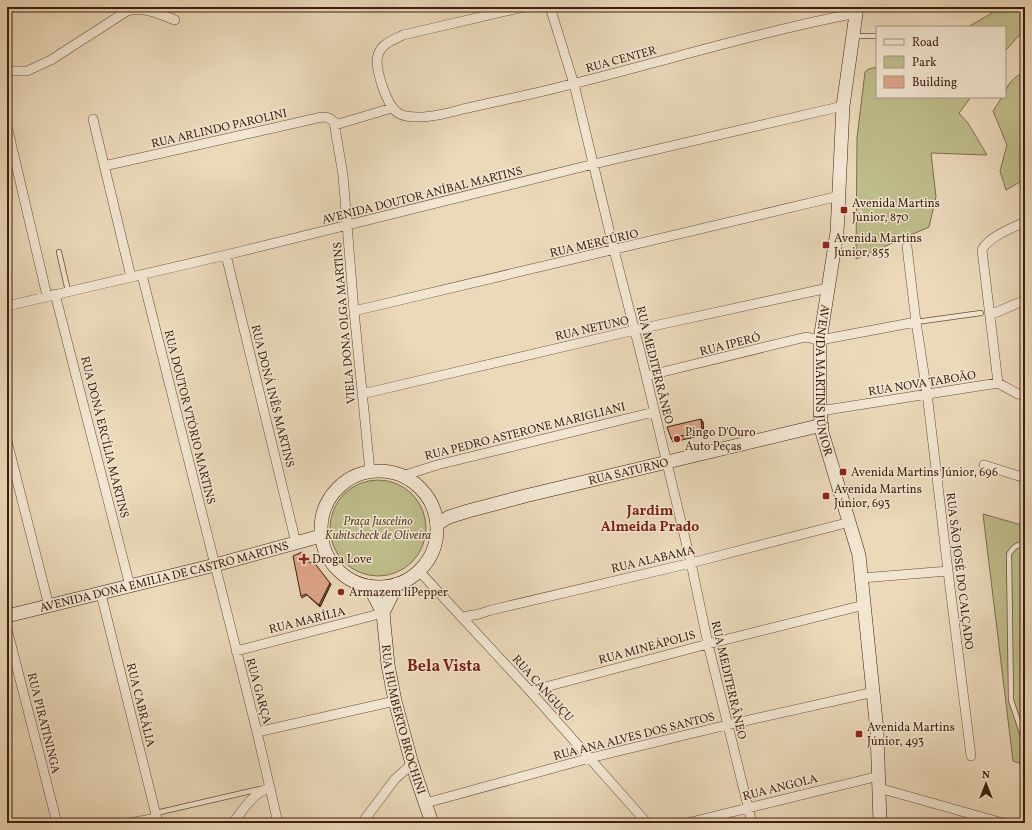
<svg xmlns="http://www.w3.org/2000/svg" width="1032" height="830" viewBox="0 0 1032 830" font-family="Vollkorn,serif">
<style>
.green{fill:#bebd8b;stroke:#7e6d4c}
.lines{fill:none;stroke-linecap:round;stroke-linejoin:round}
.lane-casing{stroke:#684c38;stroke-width:6}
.street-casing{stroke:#684c38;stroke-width:10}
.secondary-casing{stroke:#3d1d0c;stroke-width:14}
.lane{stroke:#f2e6d2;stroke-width:4.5}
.street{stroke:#f2e6d2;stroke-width:9}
.secondary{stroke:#f2e6d2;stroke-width:13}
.wall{fill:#c08e76;stroke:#3d1d0c}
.shaded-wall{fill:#9c7460;stroke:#3d1d0c}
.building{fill:#dfa589;stroke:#3d1d0c}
.poi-dot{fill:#8f2418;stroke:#f2e6d2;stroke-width:1.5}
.labels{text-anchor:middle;stroke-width:3;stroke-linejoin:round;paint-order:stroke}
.street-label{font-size:12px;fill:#3d1d0c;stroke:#f2e6d2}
.poi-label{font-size:12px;fill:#3d1d0c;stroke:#f2e6d2;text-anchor:start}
.park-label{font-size:12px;font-style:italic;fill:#5d452c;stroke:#f2e6d2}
.quarter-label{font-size:14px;font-weight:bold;fill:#7a1f14;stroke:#f2e6d2}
.district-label{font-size:16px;font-weight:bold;fill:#7a1f14;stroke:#f2e6d2}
</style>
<rect width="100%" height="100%" fill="#ebd9ba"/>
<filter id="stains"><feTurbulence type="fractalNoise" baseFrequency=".005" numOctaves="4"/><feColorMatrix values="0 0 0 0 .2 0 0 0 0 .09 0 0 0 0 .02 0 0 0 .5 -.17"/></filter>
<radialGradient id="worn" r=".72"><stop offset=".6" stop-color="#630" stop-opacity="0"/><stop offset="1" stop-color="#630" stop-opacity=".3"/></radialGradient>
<path class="green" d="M 988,7 L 1025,7 L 1025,33 L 1023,31 L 1005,51 L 1005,27 L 968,27 L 992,13 Z
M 877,67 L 877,97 L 971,97 L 959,113 L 968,123 L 987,155 L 931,153 L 936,197 L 929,227 L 856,259 L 857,138 L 865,72 L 869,69 Z
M 1025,71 L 1025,179 L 1006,190 L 1000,171 L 1007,145 L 993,111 L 1002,97 L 1005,97 C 1005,84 1015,77 1025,71 Z
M330 528a48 48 0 1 1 96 0a48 48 0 1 1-96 0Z
M 983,514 L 1025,526 L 1025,765 L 1013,761 Z"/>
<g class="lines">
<g class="lane-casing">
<path id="lane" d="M 855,36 L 877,36
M 59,252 L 68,291
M 916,322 L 981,313
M 1025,544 C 1017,544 1014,547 1009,554 L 1011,700 L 1025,742
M 156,813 L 260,789"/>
</g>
<g class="street-casing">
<path id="street" d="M 524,7 L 403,35 C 393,40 381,44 378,55 C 374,68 387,106 398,113 C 404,117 412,117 419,117 C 434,117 449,113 463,109 C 486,104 508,99 531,94 C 640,69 747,34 857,13
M 550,7 L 574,84 L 614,250 L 641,355 L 691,563 L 708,644 L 752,823
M 7,71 L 27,71 L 51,60 L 127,11 C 144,6 159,14 175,20
M 93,119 L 131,277
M 335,125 L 392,108
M 7,126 L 47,296
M 104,166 L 313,119 C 321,117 328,115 334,122 L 343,175 L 354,311 L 370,471
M 907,247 L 916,322 L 927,393 L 948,571 L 971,756
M 226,255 L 296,543
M 142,275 L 257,732 L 278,823
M 55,294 L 130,586
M 7,306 L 226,255 L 594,164 L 843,106
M 354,311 L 839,196
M 990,315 L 1025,300
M 646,376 L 806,337 L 820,340 L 916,322
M 998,383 L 982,250 C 988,237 1012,228 1025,222
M 362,394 L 635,330 L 828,288
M 820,411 L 998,383 L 1018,394 L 1025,396
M 7,441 L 49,606
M 984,465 L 1025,478
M 402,476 L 437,465 L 654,412
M 419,571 L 530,691 L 647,823
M 862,578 L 948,571
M 101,594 L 158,823
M 462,617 L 479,614 L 491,610 L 691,563 L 850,522
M 7,629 L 57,823
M 236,651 L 383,613
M 530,691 L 708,644 L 864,605
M 257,732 L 395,701
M 879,788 L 1003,823
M 426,803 L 590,758 L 727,725 L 874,692
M 129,823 L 157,818
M 233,823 C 243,810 253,792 270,788
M 362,823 L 395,779 L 412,764
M 687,823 L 879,776"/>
</g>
<g class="secondary-casing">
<g id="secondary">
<path id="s1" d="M 857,7 L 843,106 L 837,232 L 820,340 L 820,411 L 822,432 L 859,555 L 877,731 L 880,823"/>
<circle cx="379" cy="529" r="58"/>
<path id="s2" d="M 437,524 L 449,517 L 468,511 L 525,496 L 822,425"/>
<path id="s3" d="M 369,586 L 383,613 L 388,665 L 395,701 L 412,764 L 432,823"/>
<path d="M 383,613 L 397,584"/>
<path id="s4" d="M 7,616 L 215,565 L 321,536"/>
</g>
</g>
<use href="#lane" class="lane"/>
<use href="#street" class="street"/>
<use href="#secondary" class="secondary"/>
</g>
<path class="wall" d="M 703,422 L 704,435 L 673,442 L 671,438 Z
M 310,563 L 331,584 L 320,607 L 307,595 L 302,598 L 301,596 Z"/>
<path class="shaded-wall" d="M 701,419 L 703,422 L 704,435 L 702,432 Z
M 330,583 L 331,584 L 320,607 L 319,605 Z"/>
<path class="building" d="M 701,419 L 702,432 L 671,438 L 667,427 Z
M 302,552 L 310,563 L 313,561 L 330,583 L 319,605 L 306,594 L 301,596 L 293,556 Z"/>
<g class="poi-dot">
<rect x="840" y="206" width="8" height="8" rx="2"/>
<rect x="822" y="241" width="8" height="8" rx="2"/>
<circle cx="677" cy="439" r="4"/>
<rect x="839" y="468" width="8" height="8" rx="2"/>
<rect x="822" y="492" width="8" height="8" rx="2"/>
<path d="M302 553h4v4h4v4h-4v4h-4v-4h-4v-4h4z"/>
<circle cx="341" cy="592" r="4"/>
<rect x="855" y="730" width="8" height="8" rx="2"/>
</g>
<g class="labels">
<g class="street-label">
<text transform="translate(621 59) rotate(-15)" y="4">RUA CENTER</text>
<text transform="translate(219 128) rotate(-13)" y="4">RUA ARLINDO PAROLINI</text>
<text transform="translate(422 195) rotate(-14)" y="4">AVENIDA DOUTOR ANÍBAL MARTINS</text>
<text transform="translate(594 243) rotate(-13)" y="4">RUA MERCÚRIO</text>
<text transform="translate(344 323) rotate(-95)" y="4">VIELA DONA OLGA MARTINS</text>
<text transform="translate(592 328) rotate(-13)" y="4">RUA NETUNO</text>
<text transform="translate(730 344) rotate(-14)" y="4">RUA IPERÓ</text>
<text transform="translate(655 365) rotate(76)" y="4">RUA MEDITERRÂNEO</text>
<text dy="4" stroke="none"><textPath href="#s1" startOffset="376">AVENIDA MARTINS JÚNIOR</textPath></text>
<text transform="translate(922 383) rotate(-9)" y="4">RUA NOVA TABOÃO</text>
<text transform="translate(273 396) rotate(76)" y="4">RUA DONÁ INÊS MARTINS</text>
<text transform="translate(190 417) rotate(76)" y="4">RUA DOUTOR VTÓRIO MARTINS</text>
<text transform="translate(525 431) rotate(-14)" y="4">RUA PEDRO ASTERONE MARIGLIANI</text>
<text transform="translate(105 437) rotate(76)" y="4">RUA DONÁ ERCÍLIA MARTINS</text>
<text dy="4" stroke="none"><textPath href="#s2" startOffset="199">RUA SATURNO</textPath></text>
<text transform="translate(653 559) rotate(-13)" y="4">RUA ALABAMA</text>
<text transform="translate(960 571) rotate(83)" y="4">RUA SÃO JOSÉ DO CALÇADO</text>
<text dy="4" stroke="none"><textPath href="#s4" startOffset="162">AVENIDA DONA EMILIA DE CASTRO MARTINS</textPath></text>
<text transform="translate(307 620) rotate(-14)" y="4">RUA MARÍLIA</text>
<text transform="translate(647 647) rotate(-15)" y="4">RUA MINEÁPOLIS</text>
<text transform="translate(729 680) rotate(77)" y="4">RUA MEDITERRÂNEO</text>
<text transform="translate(543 688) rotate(48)" y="4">RUA CANGUÇU</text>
<text transform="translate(259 691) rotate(75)" y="4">RUA GARÇA</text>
<text transform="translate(141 705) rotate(76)" y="4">RUA CABRÁLIA</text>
<text dy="4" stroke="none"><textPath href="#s3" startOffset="139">RUA HUMBERTO BROCHINI</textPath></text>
<text transform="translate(44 723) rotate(76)" y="4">RUA PIRATININGA</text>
<text transform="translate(634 736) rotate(-14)" y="4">RUA ANA ALVES DOS SANTOS</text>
<text transform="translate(780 787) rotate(-14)" y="4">RUA ANGOLA</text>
</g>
<g class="poi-label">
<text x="852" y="207">Avenida Martins<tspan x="852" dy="14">Júnior, 870</tspan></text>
<text x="834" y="242">Avenida Martins<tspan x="834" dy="14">Júnior, 855</tspan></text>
<text x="685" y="436">Pingo D'Ouro<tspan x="685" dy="14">Auto Peças</tspan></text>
<text x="851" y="476">Avenida Martins Júnior, 696</text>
<text x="834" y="493">Avenida Martins<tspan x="834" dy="14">Júnior, 693</tspan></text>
<text x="312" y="563">Droga Love</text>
<text x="349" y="596">Armazem liPepper</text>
<text x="867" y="731">Avenida Martins<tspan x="867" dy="14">Júnior, 493</tspan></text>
</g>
<g class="park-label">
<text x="378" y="525">Praça Juscelino<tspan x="378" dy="14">Kubitscheck de Oliveira</tspan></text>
</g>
<g class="quarter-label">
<text x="650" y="515">Jardim<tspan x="650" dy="16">Almeida Prado</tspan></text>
</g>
<g class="district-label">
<text x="444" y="671">Bela Vista</text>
</g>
</g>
<rect width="1032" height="830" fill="none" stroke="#ebd9ba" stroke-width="24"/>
<rect x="8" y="8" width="1016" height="814" fill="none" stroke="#3d1d0c" stroke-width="2"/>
<rect x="12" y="12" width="1008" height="806" fill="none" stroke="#3d1d0c"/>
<rect x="876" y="26" width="130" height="72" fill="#f2e6d2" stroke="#aa9683"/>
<rect x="884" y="39" width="20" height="6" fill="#f2e6d2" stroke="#aa9683"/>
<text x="912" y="46" font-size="12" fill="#3d1d0c">Road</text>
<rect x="884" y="56" width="20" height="12" fill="#bebd8b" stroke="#aa9683"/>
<text x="912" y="66" font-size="12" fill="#3d1d0c">Park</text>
<rect x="884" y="76" width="20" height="12" fill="#dfa589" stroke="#aa9683"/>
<text x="912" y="86" font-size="12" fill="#3d1d0c">Building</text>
<g transform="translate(986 784)" stroke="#f2e6d2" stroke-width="3" paint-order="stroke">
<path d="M0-3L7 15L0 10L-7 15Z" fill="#3d1d0c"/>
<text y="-6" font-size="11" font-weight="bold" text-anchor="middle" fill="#3d1d0c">N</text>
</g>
<rect width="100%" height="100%" filter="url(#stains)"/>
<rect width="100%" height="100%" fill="url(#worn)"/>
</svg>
